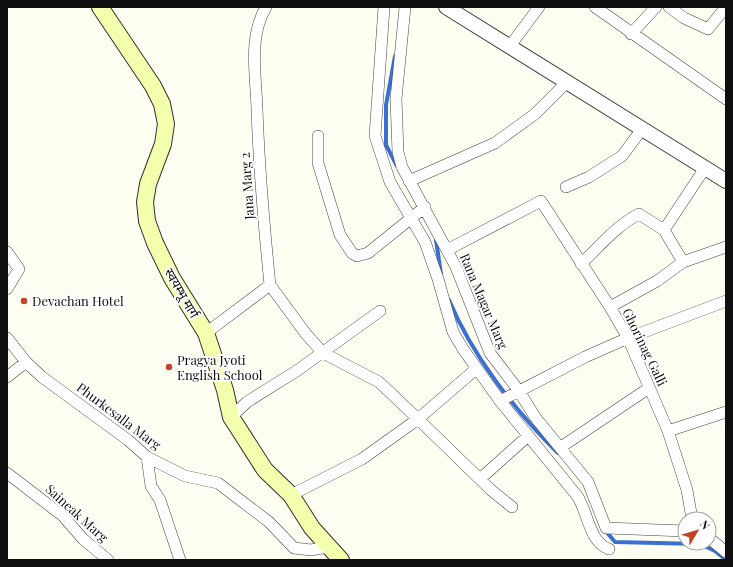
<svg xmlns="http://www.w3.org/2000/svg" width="733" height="567" viewBox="0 0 733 567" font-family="'Playfair Display','Noto Sans Devanagari',serif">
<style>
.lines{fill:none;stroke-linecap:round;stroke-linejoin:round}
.stream{stroke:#3a70d1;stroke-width:4}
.minor-casing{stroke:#424242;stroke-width:12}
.tertiary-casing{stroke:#424242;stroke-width:16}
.secondary-casing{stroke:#313131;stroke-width:18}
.minor{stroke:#fff;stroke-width:11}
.tertiary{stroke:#fff;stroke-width:14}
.secondary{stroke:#f4ffad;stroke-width:16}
.poi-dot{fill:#c44323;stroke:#fff;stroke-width:1.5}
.labels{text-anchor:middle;stroke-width:4;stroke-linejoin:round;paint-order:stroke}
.street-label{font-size:13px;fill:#0f0f0f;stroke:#fff}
.poi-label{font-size:13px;fill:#0f0f0f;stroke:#fff;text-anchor:start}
</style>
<rect width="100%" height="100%" fill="#fefff2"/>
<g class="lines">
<path class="stream" d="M 395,56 L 386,105 L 386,145 L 397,166
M 436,240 L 441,274
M 449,300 C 472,355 515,411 558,453
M 604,529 L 615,542 L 700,544 L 715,551 L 726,560"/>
<g class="minor-casing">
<path id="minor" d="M 384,7 L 375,136 L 390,182 L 425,242 L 438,279 L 453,332 L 463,349 L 500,401 L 578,497 C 588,514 590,543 609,549
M 405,7 L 396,99 L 398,152 L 402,167 L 456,267 L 490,353 L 519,391 L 535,417 L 588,482 L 606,528 L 685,531
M 595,7 L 726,99
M 669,7 L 684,18 L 708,29 L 726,7
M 631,34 L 656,7
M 510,46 L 539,7
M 318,136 L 318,163 L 340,235 L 352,253 L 357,256 L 368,253 L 425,207
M 409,181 L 495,143 L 535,114 L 567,82
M 566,187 L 589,177 L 622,156 L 642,129
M 664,230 L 705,168
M 447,250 L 541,201 L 610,307 L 628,338 L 668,431 L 687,490 L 692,519
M 7,252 L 19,269 L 7,289
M 581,264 C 599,247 617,225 639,214 L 664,230 L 683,262
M 270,285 L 306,334 L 323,353 L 379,382 L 418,419 L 476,369
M 610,307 L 657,281 L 683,262 L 726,247
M 206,333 L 270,285 C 264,226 259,168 257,109 C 256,75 248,38 266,7
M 7,338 L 26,362 L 42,377 L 128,440 L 147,457 L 185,476 L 218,483 L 269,522 L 294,548 L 311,550 L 327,547
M 7,377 L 26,362
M 500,401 L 585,357 L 628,338 L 726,301
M 231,417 L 247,402 L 298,370 L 380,311
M 668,431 L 726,412
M 561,447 L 649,388
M 147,457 L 151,486 L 160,500 L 180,560
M 7,473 L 63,516 L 83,539 L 108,560
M 480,479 L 528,436
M 291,495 L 362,459 L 418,419 L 491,490 L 512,507
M 709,538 L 726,552"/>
</g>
<g class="tertiary-casing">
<path id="tertiary" d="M 446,7 L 726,181"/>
</g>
<g class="secondary-casing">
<path id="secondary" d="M 100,7 L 153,86 L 162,104 L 166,124 L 163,144 L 148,184 L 145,202 L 147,221 L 155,243 L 172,278 L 206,333 L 225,390 L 231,417 L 265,470 L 291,495 L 312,528 L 341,560"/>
</g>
<use href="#minor" class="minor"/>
<use href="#tertiary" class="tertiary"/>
<use href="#secondary" class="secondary"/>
</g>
<g class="poi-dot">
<circle cx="24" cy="301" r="4"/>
<circle cx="169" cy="367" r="4"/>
</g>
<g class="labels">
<g class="street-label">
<text transform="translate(247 186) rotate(-94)" y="5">Jana Marg 2</text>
<text transform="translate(182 293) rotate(60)" y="5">स्वयम्भू मार्ग</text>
<text transform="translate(484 301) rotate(67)" y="5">Rana Magar Marg</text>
<text transform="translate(645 347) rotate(64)" y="5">Ghorinag Galli</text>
<text transform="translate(119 416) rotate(37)" y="5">Phurkesalla Marg</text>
<text transform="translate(77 513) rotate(42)" y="5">Saineak Marg</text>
</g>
<g class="poi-label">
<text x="32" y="306">Devachan Hotel</text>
<text x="177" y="365">Pragya Jyoti<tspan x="177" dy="15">English School</tspan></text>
</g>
</g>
<rect width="733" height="567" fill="none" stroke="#0f0f0f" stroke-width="16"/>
<g transform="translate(697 531) rotate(52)"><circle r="19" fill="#ffffff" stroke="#9f9f9f"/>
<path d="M0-3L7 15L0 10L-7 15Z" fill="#c44323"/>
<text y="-6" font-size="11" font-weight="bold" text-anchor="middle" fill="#0f0f0f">N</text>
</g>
</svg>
